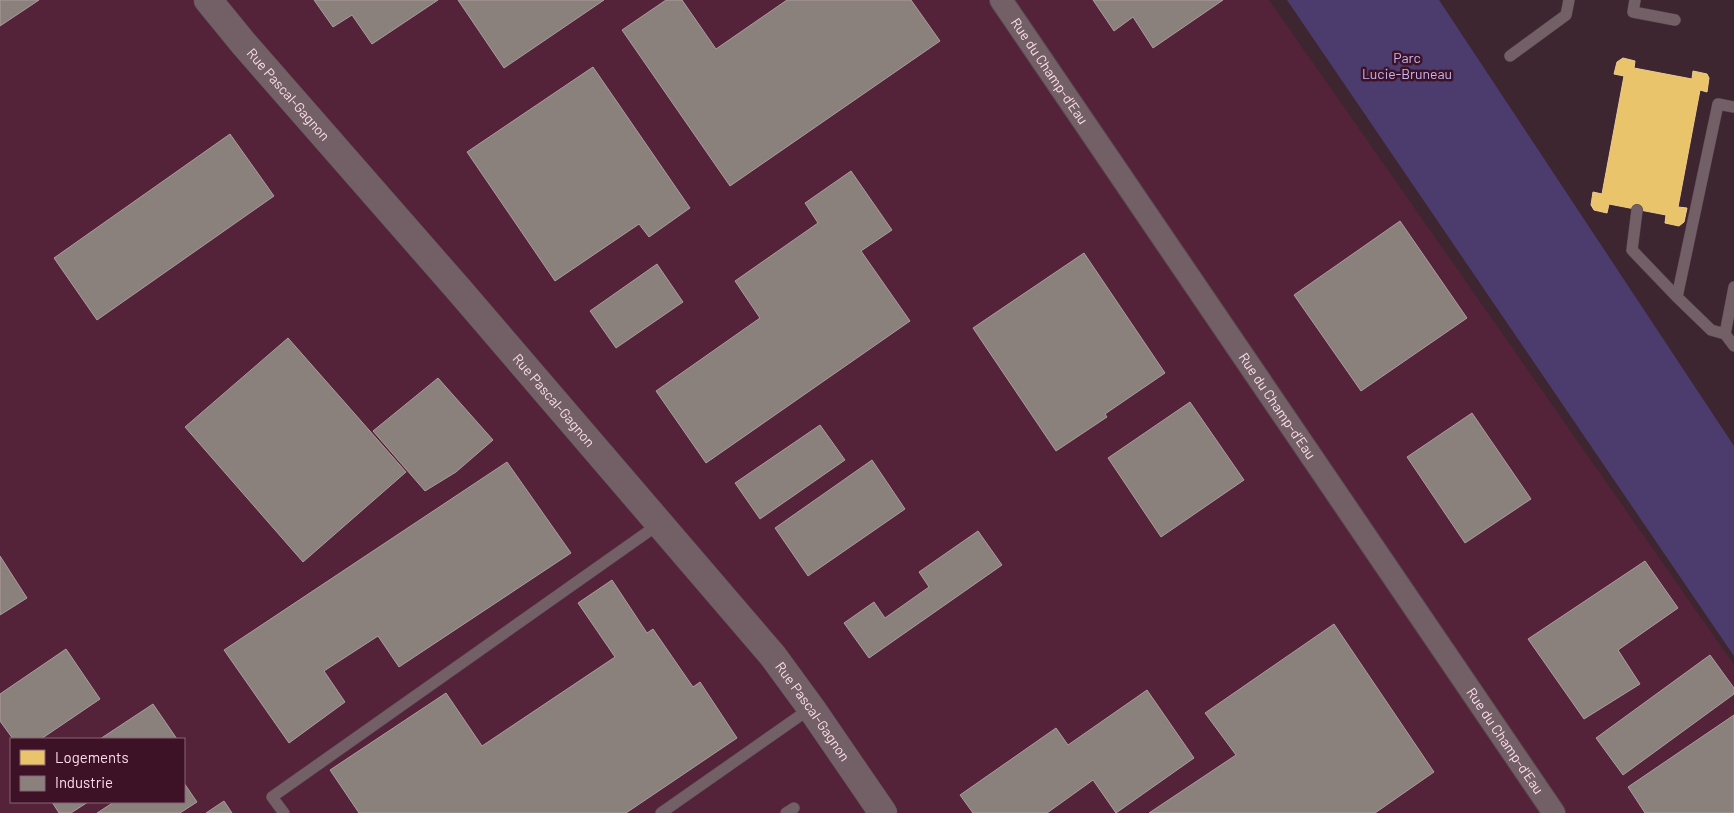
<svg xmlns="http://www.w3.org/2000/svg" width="1734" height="813" viewBox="0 0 1734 813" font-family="Barlow,sans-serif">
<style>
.built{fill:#542339;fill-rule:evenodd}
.green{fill:#4c3c6e}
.homes{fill:#e9c46a;stroke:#eecb90}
.industry{fill:#8a817c;stroke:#ac9c9c}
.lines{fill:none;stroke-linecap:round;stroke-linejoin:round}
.service-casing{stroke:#5a454e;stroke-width:12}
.minor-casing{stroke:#5a454e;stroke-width:24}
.tertiary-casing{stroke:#5a454e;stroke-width:29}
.service{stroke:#736067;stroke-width:11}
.minor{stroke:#736067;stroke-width:22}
.tertiary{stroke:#736067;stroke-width:28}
.labels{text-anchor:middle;stroke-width:5;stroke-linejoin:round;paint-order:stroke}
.park-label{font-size:14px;fill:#c3b7f2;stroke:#3d1126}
.street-label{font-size:14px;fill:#fbdce8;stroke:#3d1126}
</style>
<rect width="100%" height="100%" fill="#3e2631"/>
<path class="built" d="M 0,0 L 1269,0 L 1734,665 L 1734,813 L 0,813 ZM 11,739 L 184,739 L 184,802 L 11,802 Z"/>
<path class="green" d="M 1287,0 L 1439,0 L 1734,446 L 1734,656 Z"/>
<path class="homes" d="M 1623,58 L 1635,61 L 1634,68 L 1692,79 L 1693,71 L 1707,74 L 1709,78 L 1707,92 L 1700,90 L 1678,207 L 1687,208 L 1684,222 L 1679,226 L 1665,223 L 1666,215 L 1609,204 L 1607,213 L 1594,210 L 1591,205 L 1593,192 L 1602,194 L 1624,76 L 1614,74 L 1617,62 Z"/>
<path class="industry" d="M 0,0 L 39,0 L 0,26 Z
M 314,0 L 438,0 L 372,44 L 352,15 L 333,27 Z
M 458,0 L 604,0 L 504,68 Z
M 666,0 L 682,0 L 716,49 L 787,0 L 911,0 L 940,41 L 730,186 L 622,30 Z
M 1093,0 L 1223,0 L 1153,48 L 1133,17 L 1114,31 Z
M 593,67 L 690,208 L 649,237 L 639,224 L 555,281 L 467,152 Z
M 230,134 L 274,196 L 97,320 L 54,258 Z
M 851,171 L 892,230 L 861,251 L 910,321 L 706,463 L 656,391 L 760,318 L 735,281 L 818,223 L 805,203 Z
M 1400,221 L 1467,318 L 1361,391 L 1294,295 Z
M 1084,253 L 1165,373 L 1105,414 L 1107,417 L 1056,451 L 973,328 Z
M 657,264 L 683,302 L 616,348 L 590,311 Z
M 288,338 L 406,472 L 303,562 L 185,427 Z
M 438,378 L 493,440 L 456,472 L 425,491 L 373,431 Z
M 1190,402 L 1244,480 L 1161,537 L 1108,458 Z
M 1472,413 L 1531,499 L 1465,543 L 1407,457 Z
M 820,425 L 845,460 L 760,519 L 735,483 Z
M 872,460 L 905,509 L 808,576 L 775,528 Z
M 507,462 L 571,553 L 399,667 L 378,636 L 324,671 L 345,702 L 289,743 L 224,650 Z
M 978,531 L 1002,565 L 869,658 L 844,623 L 874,602 L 885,618 L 929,587 L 919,572 Z
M 0,556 L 27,598 L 0,615 Z
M 1645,561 L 1678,608 L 1618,650 L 1640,684 L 1584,719 L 1528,639 Z
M 612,580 L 647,633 L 653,629 L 693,687 L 700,682 L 737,738 L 626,813 L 359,813 L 330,770 L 446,693 L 482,746 L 615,657 L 578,603 Z
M 1334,624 L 1434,772 L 1375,813 L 1149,813 L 1236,755 L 1205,713 Z
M 66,649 L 100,699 L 41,739 L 13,739 L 0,721 L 0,694 Z
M 1710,655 L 1734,688 L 1734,694 L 1623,775 L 1596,738 Z
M 1147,690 L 1194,758 L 1116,813 L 1093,780 L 1047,813 L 973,813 L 960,795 L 1056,728 L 1068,745 Z
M 153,704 L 177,739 L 100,739 Z
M 1734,715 L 1734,813 L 1645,813 L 1628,787 Z
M 184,783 L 197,802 L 180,813 L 97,813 L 114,802 L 184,802 Z
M 224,801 L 232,813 L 206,813 Z
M 52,802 L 88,802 L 71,813 L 59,813 Z"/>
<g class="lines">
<g class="service-casing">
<path id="service" d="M 1635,0 L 1633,12 L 1675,20
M 1510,56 L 1566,15 L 1569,0
M 1734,107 L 1718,104 L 1677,297 L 1711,330 L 1725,334 L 1734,346
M 1637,210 L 1632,250 L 1677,297
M 1725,334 L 1734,287
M 284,813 L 272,797 L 659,524
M 661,813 L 811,708
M 786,813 L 794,808"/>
</g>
<g class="minor-casing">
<g id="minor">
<path id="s1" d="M 1001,0 L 1554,813"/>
</g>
</g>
<g class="tertiary-casing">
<g id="tertiary">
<path id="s2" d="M 208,0 L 244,44 L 460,291 L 773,656 L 811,708 L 883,813"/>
</g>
</g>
<use href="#service" class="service"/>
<use href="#minor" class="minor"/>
<use href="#tertiary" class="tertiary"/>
</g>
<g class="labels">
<g class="park-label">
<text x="1407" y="63">Parc<tspan x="1407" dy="16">Lucie-Bruneau</tspan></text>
</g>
<g class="street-label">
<text dy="5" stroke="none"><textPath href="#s1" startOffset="86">Rue du Champ-d'Eau</textPath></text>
<text dy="5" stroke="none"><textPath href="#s2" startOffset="124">Rue Pascal-Gagnon</textPath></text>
<text dy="5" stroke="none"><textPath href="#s2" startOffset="529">Rue Pascal-Gagnon</textPath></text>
<text dy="5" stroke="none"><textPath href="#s1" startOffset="491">Rue du Champ-d'Eau</textPath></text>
<text dy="5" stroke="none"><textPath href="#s2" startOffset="934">Rue Pascal-Gagnon</textPath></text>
<text dy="5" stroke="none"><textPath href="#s1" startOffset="896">Rue du Champ-d'Eau</textPath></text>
</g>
</g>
<rect x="10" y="738" width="175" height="65" fill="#3d1126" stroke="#896274"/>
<rect x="20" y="750" width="25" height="15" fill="#e9c46a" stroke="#896274"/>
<text x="55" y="763" font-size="15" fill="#fbdce8">Logements</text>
<rect x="20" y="776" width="25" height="15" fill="#8a817c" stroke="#896274"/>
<text x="55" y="788" font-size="15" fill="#fbdce8">Industrie</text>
</svg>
